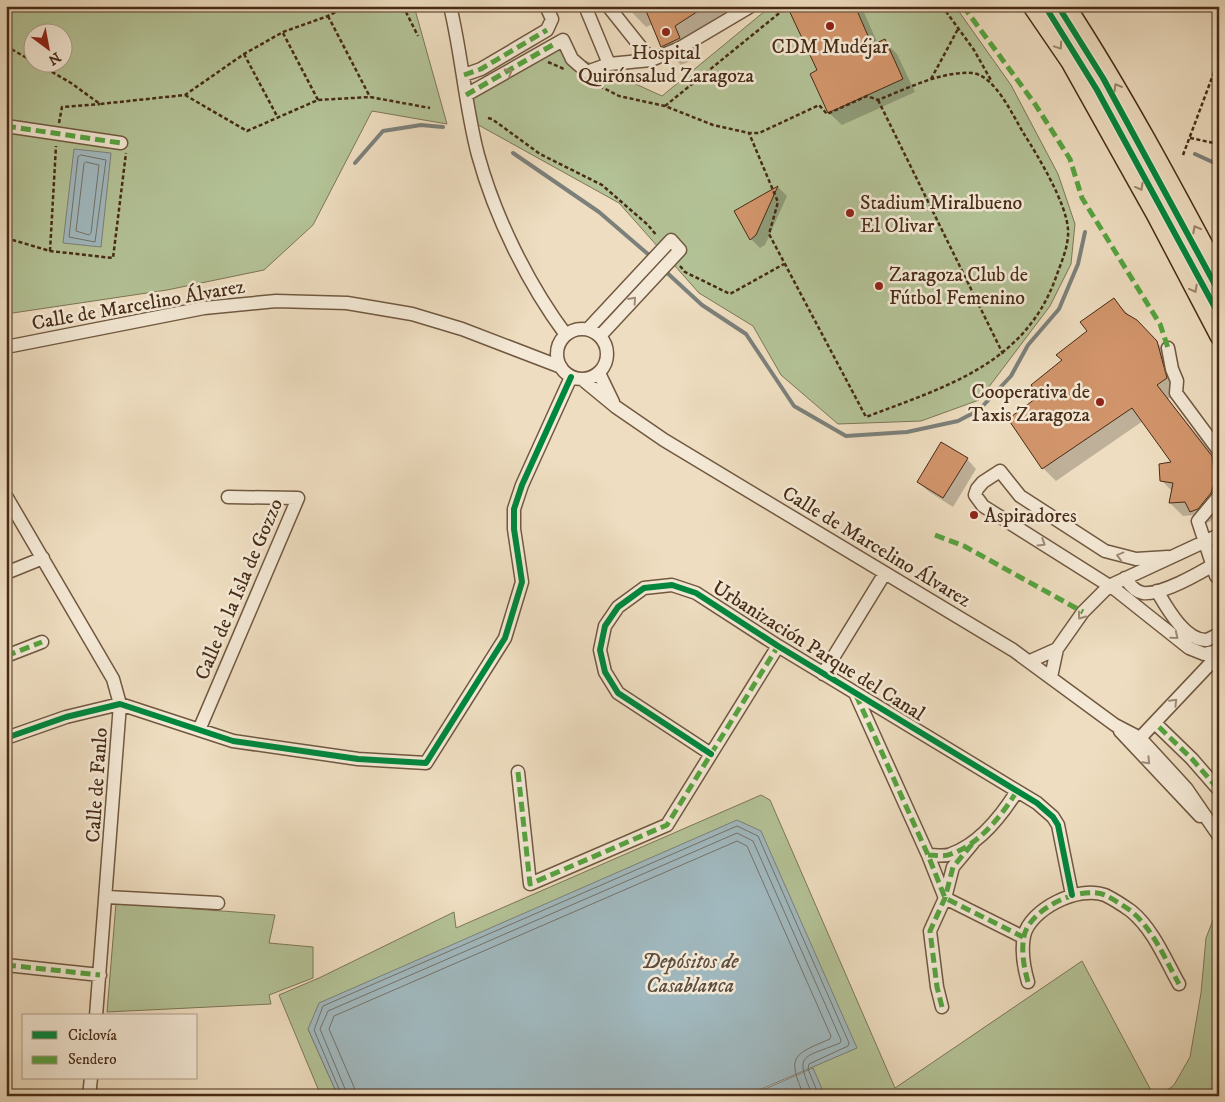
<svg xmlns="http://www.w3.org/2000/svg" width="1225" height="1102" viewBox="0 0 1225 1102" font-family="'IM FELL DW Pica',serif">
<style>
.green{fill:#b3c296;stroke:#7d7656;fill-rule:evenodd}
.water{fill:#a0b8be;stroke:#7c807b}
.shadow{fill:#0003}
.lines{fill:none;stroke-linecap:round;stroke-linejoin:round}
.shore{stroke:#74726a;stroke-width:1}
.stream{stroke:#7c807b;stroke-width:4}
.building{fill:#d2956b;stroke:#472b16}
.minor-casing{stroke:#715840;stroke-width:15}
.major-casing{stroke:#472b16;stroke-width:19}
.path{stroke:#472b16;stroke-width:2.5;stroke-dasharray:4 2.5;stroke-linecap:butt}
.minor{stroke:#f4e9d6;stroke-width:12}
.major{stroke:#eeddc0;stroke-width:16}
.quiet{stroke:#55a440;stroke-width:5;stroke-dasharray:10 5;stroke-linecap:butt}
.cycleway-casing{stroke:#f4e9d6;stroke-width:9}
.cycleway{stroke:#00873e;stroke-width:6}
.oneway{stroke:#9a846b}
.oneway2{stroke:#9e8a76}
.poi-dot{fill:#8f2418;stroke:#f4e9d6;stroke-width:2}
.labels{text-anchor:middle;stroke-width:5;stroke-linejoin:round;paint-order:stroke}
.poi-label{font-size:20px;fill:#472b16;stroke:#f4e9d6;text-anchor:start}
.street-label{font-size:20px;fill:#472b16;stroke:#f4e9d6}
.water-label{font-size:21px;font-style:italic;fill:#5d4e40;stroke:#f4e9d6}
</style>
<rect width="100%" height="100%" fill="#eeddc0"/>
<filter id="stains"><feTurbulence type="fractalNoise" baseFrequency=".004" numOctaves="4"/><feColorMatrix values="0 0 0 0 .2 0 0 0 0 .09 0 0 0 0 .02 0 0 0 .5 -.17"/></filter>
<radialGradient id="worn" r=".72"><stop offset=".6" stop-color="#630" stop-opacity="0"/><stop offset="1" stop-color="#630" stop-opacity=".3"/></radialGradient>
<path class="green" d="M 6,6 L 414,6 L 447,124 L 372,111 L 313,225 L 264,270 L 167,290 L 6,314 ZM 32,32 L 62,32 L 62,62 L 32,62 Z
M 771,6 L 955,6 L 1011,85 L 1058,174 L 1075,224 L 1071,264 L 1050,306 L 979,400 L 921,421 L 838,424 L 781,375 L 753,326 L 699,293 L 619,203 L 464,117 L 462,98 L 554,47 L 662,96 Z
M 761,795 L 770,800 L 895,1088 L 1082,961 L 1154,1096 L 825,1096 L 812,1067 L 856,1048 L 308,1029 L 338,1096 L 321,1096 L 279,995 L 319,978 L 454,912 L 456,928 Z
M 116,903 L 275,915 L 269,943 L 313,947 L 313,978 L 269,995 L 271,1004 L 107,1012 Z
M 1219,905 L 1219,1096 L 1160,1096 L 1174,1085 L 1190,1057 L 1201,993 L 1206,938 Z"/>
<path class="water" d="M 74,149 L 111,153 L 101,247 L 63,243 Z
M 737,820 L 761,831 L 857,1048 L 745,1096 L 338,1096 L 308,1029 L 319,1003 Z
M 813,1068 L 825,1096 L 749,1096 Z"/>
<path class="shadow" d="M 626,6 L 747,6 L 693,45 L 698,58 L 681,65 L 662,46 L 653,24 L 646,27 Z
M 794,6 L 861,6 L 878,44 L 884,41 L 897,54 L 915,92 L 842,125 L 829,113 L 818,71 Z
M 778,187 L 787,196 L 765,245 L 760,248 L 751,239 L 736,211 Z
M 1114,300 L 1169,355 L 1179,391 L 1168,399 L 1219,462 L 1219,511 L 1211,521 L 1204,524 L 1195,515 L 1183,516 L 1170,503 L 1173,492 L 1161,480 L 1174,463 L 1143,421 L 1056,481 L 1043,468 L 1041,396 L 1063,361 Z
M 967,459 L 976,469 L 953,507 L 928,491 L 918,482 Z"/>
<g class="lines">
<path class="shore" d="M 81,155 L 106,160 L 95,242 L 69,237 L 78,157 Z
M 86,162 L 99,165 L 91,233 L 89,235 L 76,231 L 84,164 Z
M 342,1096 L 314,1030 L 323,1006 L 737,826 L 758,836 L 849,1043 L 848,1046 L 809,1064 L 808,1069 L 819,1096
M 348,1096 L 320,1029 L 328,1011 L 737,833 L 753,841 L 841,1040 L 840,1043 C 801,1059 794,1053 813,1096
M 356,1096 L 354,1087 L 329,1029 L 334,1016 L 737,841 L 747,846 L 831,1036 L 830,1039 C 792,1055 787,1056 804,1096"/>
<path class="stream" d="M 513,153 L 599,212 L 649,255
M 1195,154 L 1219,165
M 355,163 L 383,131 L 421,125 L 443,127
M 664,270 L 702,305 L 746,334 L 794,406 L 846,436 L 907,432 L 958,421 L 979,410 L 1011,376 L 1028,345 L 1059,309 L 1078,264 L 1085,232"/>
</g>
<path class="building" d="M 644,6 L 706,6 L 675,26 L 680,38 L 661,47 Z
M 787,6 L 855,6 L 872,45 L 885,39 L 903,79 L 828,113 L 810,74 L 817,70 Z
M 778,186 L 756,235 L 750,240 L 734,211 Z
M 1114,298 L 1125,313 L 1137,320 L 1157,341 L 1167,378 L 1157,385 L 1212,456 L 1215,480 L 1211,493 L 1198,509 L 1190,512 L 1185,502 L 1169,503 L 1173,483 L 1160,481 L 1159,464 L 1171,462 L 1132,408 L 1042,469 L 1008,419 L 1039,396 L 1031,385 L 1062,360 L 1056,355 L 1087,331 L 1080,322 Z
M 941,442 L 968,458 L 943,498 L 917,482 Z"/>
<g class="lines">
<g class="minor-casing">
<path id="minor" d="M 450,6 C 462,55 465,106 478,155 C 495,217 528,284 566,335
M 608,6 L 651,60 L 680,48 L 751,6
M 609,64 L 651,60
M 464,75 L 481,69 L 547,30 L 552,19 L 546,6
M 466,95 L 563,40 L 572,59 L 587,72 L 609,64 L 585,6
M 6,126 L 121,143
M557 354a25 25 0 1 1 50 0a25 25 0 1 1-50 0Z
M 588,329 L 671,240 L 680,250 L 600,336
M 6,347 L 204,308 L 276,301 L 347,303 L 412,314 L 462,329 L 561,367
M 1168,348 L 1172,369 L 1177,381 L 1176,393 L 1219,451
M 599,373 L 613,402
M 582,379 L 616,407 L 664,440 L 1013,650 L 1115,725 L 1140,738 L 1186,788 L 1219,836
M 6,496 L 113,679 L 120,704 L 96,1016
M 1168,557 L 1136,559 L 1105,551 L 1020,496 L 1000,471 L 983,482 L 977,489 L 975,495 L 983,506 L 1116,590 L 1189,648 L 1204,654 L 1219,651
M 6,573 L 43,558
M 1216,576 L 1198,521 L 1219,496
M 1125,578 C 1129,584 1135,592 1143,593 C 1161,595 1198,574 1213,565 L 1219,565
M 1157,591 C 1167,608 1185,641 1207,640 L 1219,634
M 6,656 L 42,642
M 1030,661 L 1057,649
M 823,674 L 885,573
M 1051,677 L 1057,649 L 1083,612 L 1109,586 L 1219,535
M 855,693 L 928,855 L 945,898 L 1023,937
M 1159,727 L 1192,759 L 1219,790
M 199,730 L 298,498 L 228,497
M 1120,731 L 1200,816
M 6,738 L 66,717 L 120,704 L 233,741 L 358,759 L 426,763 L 505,638 L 522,582 L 514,529 L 514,509 L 522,485 L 571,377
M 1140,738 L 1209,665 L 1219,658
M 711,754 L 618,693 L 605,672 L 600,650 L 605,626 L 618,607 L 644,588 L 672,585 L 696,593 L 778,646 L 1037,803 L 1053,817 L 1058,825 L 1072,895
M 518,772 L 530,884 L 667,825 L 778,646
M 928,855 C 935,855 945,857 951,854 C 980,844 1002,815 1017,791
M 107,897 L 218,903
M 6,965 L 100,975
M 1028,982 C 1024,968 1021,951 1024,936 C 1030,909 1079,885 1105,895 C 1113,899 1124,906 1131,911 C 1153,929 1165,959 1179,984
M 942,1007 L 937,987 L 930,931 L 945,898 L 953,867 L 973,843
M 89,1096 L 91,1078"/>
</g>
<g class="major-casing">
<path id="major" d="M 1031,6 L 1070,63 L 1155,215 L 1219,337
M 1067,6 C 1123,92 1171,182 1219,272"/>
</g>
<path class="path" d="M 403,6 L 418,36
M 942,6 L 974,50 L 992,82
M 1216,6 L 1219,22
M 328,16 L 370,97
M 283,33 L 318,100
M 6,46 L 32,61
M 244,54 L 278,118
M 35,62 L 71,83 L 100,104 L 185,95 L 244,54 L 283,32 L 328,16 L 347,6
M 548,62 L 564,69
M 931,79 L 958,29
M 594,83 L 619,96 L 665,106 L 713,125 L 749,133 L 759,133 L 819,105 L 827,114 L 867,96 L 878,100 C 906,89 941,71 972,73 C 995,75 1013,116 1024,134 C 1038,156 1067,204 1068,230 C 1069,246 1061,263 1056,277 C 1025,365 944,387 866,417 L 769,234 L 778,202 L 749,133
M 185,95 L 247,131 L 318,100 L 370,97 L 430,108
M 878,100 L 1003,354
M 665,106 L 788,6
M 488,118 L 492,119 L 540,154 L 602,185 L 648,225 L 657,236
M 59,123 L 62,107 L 100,104
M 1190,138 L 1219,144
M 1183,155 L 1219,59
M 6,238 L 50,251 L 113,258 L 126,153
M 50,251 L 56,146
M 680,266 L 685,272 L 730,294 L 784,264
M 1208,1096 L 1219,1082"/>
<use href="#minor" class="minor"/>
<use href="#major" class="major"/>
<path class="quiet" d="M 963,6 L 1035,104 L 1070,159 L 1082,198 L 1160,324 L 1168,348
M 464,75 L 481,69 L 547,30
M 466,95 L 556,43
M 6,126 L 121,143
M 935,535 L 964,546 L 1083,612
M 6,656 L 42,642
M 856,695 L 928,855 L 945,898 L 1023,937
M 1159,727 L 1192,759 L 1219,790
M 518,772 L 530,884 L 667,825 L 778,646
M 928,855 C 935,855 945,857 951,854 C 980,844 1002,815 1017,791
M 6,965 L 100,975
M 1028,982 C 1024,968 1021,951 1024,936 C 1030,909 1079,885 1105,895 C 1113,899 1124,906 1131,911 C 1153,929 1165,959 1179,984
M 942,1007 L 937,987 L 930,931 L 945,898 L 953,867 L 973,843"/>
<g class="cycleway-casing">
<path id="cycleway" d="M 1045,6 L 1097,90 L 1219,315
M 1058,6 L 1103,78 L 1219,292
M 6,738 L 66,717 L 120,704 L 233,741 L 358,759 L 426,763 L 505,638 L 522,582 L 514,529 L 514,509 L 522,485 L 571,377
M 711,754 L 618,693 L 605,672 L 600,650 L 605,626 L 618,607 L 644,588 L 672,585 L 696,593 L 778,646 L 1037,803 L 1053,817 L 1058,825 L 1072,895"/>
</g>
<use href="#cycleway" class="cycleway"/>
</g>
<defs><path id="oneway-chevron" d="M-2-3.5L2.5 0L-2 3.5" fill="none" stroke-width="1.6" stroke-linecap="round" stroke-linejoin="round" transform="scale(1.25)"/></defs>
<g class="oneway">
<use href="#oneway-chevron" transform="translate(1059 46) rotate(56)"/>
<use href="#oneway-chevron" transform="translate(1117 87) rotate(-120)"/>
<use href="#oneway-chevron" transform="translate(1140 187) rotate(61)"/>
<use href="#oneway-chevron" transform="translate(1196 229) rotate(-118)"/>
<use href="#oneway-chevron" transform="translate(1194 289) rotate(62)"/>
</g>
<g class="oneway2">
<use href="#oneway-chevron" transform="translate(509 72) rotate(-31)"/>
<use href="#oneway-chevron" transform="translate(633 300) rotate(-48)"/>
<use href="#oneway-chevron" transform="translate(1042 543) rotate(32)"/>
<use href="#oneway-chevron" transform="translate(1120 556) rotate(-165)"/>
<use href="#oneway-chevron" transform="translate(1081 616) rotate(126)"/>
<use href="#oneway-chevron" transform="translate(1175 636) rotate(39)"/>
<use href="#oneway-chevron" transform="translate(1174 702) rotate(-46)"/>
<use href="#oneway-chevron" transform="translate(1147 761) rotate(46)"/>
</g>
<g class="poi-dot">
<circle cx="830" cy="26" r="5"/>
<circle cx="666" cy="32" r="5"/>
<circle cx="850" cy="213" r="5"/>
<circle cx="879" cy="286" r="5"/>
<circle cx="1100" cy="402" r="5"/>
<circle cx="974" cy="515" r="5"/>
</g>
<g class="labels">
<g class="poi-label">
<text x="830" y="53" text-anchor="middle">CDM Mudéjar</text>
<text x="666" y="59" text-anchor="middle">Hospital<tspan x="666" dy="23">Quirónsalud Zaragoza</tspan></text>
<text x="860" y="209">Stadium Miralbueno<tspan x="860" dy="23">El Olivar</tspan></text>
<text x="889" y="281">Zaragoza Club de<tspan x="889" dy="23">Fútbol Femenino</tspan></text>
<text x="1090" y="398" text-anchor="end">Cooperativa de<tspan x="1090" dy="23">Taxis Zaragoza</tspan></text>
<text x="984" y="522">Aspiradores</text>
</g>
<g class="street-label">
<text transform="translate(138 304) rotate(-10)" y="7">Calle de Marcelino Álvarez</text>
<text transform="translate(877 546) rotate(31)" y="7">Calle de Marcelino Álvarez</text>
<text transform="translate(238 589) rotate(-67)" y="7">Calle de la Isla de Gozzo</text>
<text transform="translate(819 650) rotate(32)" y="7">Urbanización Parque del Canal</text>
<text transform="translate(96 785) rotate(-86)" y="7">Calle de Fanlo</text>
</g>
<g class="water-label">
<text x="690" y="968">Depósitos de<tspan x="690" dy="24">Casablanca</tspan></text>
</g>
</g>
<rect width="1225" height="1102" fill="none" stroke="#eeddc0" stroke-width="25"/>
<rect x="8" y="8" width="1210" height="1087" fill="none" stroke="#472b16" stroke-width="2.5"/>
<rect x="12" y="12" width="1200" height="1077" fill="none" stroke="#472b16"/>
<rect x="22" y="1014" width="175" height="65" fill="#f4e9d6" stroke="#af9d89"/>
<rect x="32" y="1031" width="25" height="8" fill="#00873e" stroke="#af9d89"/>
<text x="68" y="1040" font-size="15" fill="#472b16">Ciclovía</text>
<rect x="32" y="1056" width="25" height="8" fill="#55a440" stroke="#af9d89"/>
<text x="68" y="1064" font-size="15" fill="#472b16">Sendero</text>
<g transform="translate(48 48) rotate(148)"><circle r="24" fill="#f4e9d6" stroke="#af9d89"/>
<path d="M0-4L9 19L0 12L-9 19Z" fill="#8f2418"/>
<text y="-8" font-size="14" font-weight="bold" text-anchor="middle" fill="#472b16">N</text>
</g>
<rect width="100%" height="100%" filter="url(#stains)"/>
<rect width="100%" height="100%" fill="url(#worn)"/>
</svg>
